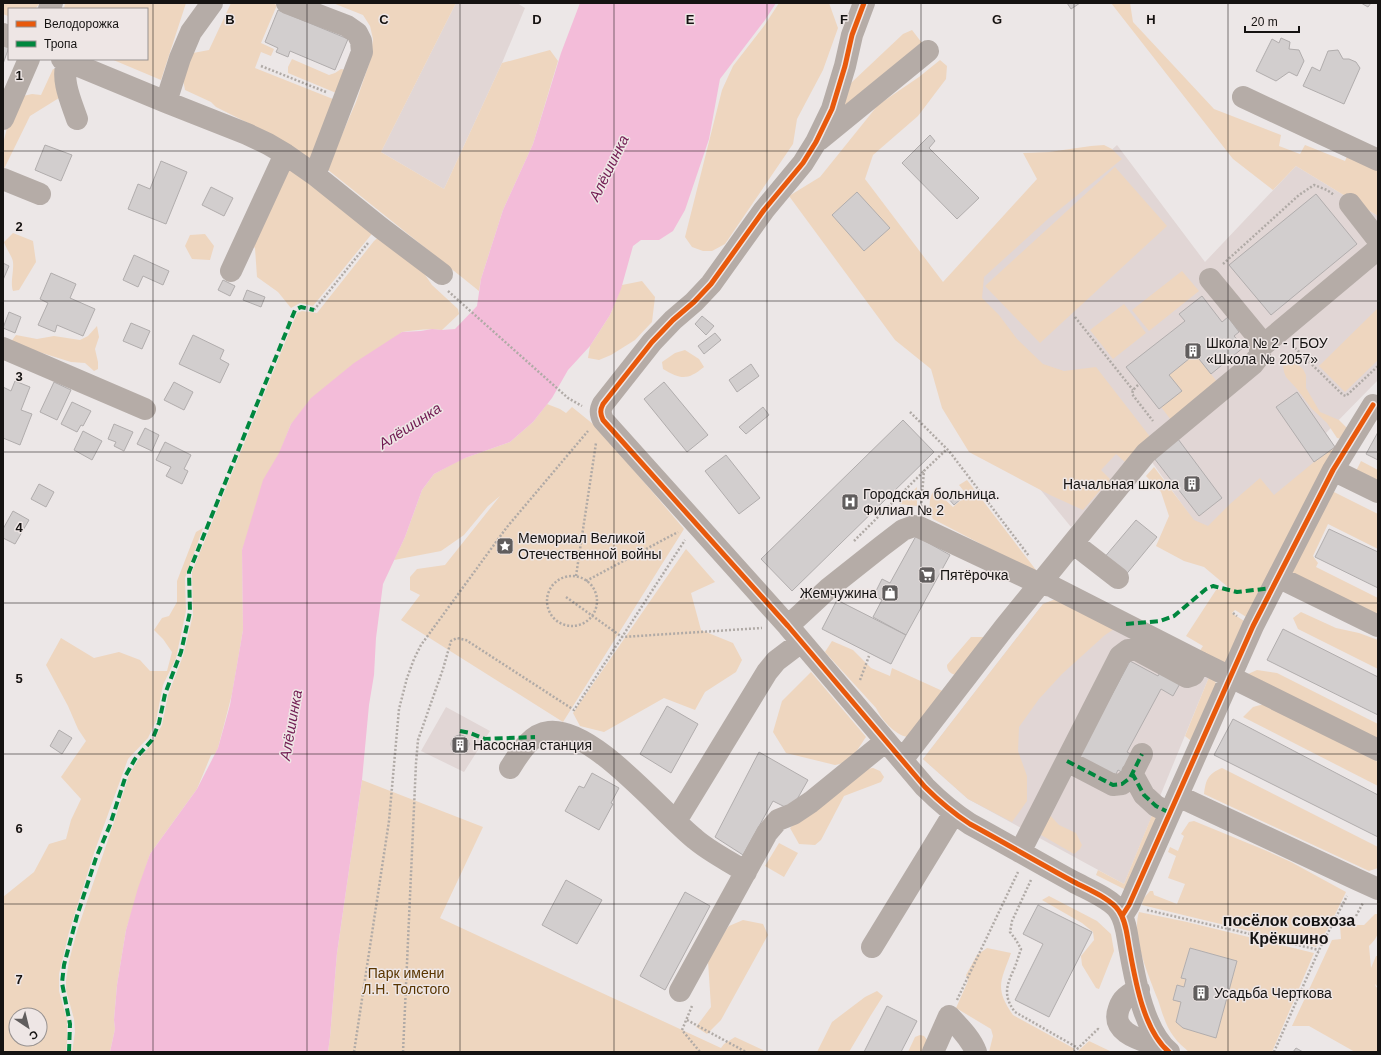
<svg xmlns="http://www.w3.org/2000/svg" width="1381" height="1055" viewBox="0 0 1381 1055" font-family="Helvetica,sans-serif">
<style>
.built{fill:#e1d6d5}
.green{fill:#eed6bf;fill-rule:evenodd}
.water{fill:#f3bcd9}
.building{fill:#d2cece;stroke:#b1adad}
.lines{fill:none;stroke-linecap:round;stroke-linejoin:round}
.path{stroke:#b0aaa6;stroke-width:2.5;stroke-dasharray:2 2;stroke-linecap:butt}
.minor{stroke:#b5aca7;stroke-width:22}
.quiet{stroke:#00873e;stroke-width:4;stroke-dasharray:8 4;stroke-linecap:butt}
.cycleway-casing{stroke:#eee6e5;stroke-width:8}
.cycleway{stroke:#e8590c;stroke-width:5}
.grid{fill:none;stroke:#151312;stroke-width:1;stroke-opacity:0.55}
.labels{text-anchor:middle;stroke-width:3;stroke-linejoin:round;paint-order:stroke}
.poi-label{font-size:14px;fill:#151312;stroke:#eee6e5;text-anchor:start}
.park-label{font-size:14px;fill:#593500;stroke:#eee6e5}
.water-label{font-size:15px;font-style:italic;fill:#711b52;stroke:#eee6e5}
.quarter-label{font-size:16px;font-weight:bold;fill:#151312;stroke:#eee6e5}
.grid-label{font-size:13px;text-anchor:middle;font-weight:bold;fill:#151312;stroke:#eee6e5;stroke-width:3;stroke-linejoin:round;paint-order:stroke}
</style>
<rect width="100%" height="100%" fill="#ece7e7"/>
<path class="built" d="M 456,3 L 517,3 L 525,8 L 502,63 L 444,189 L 381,152 Z
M 1117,145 L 1205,262 L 1296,166 L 1378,216 L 1378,380 L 1326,433 L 1335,447 L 1235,584 L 1196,524 L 1144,451 L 1071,527 L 913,334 Z
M 1056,599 L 1209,677 L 1124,884 L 968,799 L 923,759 L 1043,604 Z
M 446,707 L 490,731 L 464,772 L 421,751 Z"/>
<path class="green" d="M 3,3 L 40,3 L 35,9 L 9,9 L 9,19 L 8,16 L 3,14 Z
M 65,3 L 186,3 L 161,80 L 111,59 L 147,59 L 147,9 L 64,9 Z
M 231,3 L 271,3 L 277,5 L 261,43 L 274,49 L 271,56 L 261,52 L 255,68 L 338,101 L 312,161 L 276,137 L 216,107 L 211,102 L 185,90 L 182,74 L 193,53 L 209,50 Z
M 333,3 L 456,3 L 381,152 L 444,189 L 502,63 L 550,50 L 558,61 L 533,144 L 503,210 L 481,279 L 479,291 L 327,169 L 356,102 L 370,61 L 373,39 L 370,26 L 363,15 Z
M 779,3 L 829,3 L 838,28 L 823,70 L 797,119 L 793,144 L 725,244 L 712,251 L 703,251 L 692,247 L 685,237 L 722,90 L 733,66 L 764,26 Z
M 1111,3 L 1130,3 L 1133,22 L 1214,109 L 1281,135 L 1279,146 L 1300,154 L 1305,145 L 1345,161 L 1349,152 L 1378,165 L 1378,216 L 1296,166 L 1273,190 L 1233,159 Z
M 912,30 L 922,43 L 840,117 L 851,83 L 903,34 Z
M 292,59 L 329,75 L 335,73 L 341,69 L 346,70 L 341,95 L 288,73 L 288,67 Z
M 940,60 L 947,66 L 946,79 L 918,116 L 873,155 L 865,179 L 943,282 L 1037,179 L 1023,153 L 1049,152 L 1091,146 L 1104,145 L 1112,149 L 1122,159 L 1049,218 L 984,277 L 982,298 L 999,315 L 1017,339 L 1043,364 L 1064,371 L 1096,367 L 1151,438 L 1125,462 L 1116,454 L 1101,470 L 1110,479 L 1083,510 L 1050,495 L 969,452 L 942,408 L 931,369 L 895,340 L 789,196 L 820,177 L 878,105 L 919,77 Z
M 53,69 L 59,70 L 59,98 L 30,116 L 3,171 L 3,144 L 9,120 L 23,96 L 32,94 L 41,95 Z
M 291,164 L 375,230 L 313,306 L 300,303 L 291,308 L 278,292 L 257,277 L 255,248 L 250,244 Z
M 1115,167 L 1167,226 L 1040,343 L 985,286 Z
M 13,233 L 33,241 L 36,262 L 19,290 L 13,291 C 10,282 14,272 13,262 C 12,256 6,249 4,242 Z
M 205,234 L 214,246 L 210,260 L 192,259 L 185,246 L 190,235 Z
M 382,234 L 419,266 L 432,285 L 458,309 L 459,314 L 442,330 C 430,328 414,330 402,332 L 291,424 L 242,550 L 243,630 L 232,694 L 218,748 L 215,754 L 211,755 L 197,789 L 150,854 L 126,930 L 117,985 L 114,1020 L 115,1029 L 110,1052 L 72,1052 L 75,1032 L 74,1019 L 66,990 L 66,980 L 69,961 L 77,931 L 114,822 L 129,775 L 138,760 L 151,745 L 162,725 L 168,695 L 183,656 L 193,615 L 192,572 L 297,313 L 302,311 L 317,313 L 374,241 Z
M 1182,271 L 1199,291 L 1149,331 L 1132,310 Z
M 642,281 L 655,297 L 652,322 L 635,340 L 611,355 L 599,360 L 588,358 L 590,346 L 610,315 L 622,285 Z
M 1124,304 L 1146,333 L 1113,359 L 1090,330 Z
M 1378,308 L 1378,360 L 1345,392 L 1319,366 Z
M 97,326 L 99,337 L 95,349 L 98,362 L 98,369 L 94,371 L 85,363 L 71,362 L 10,343 L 16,335 L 37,339 L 54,336 L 80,340 L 88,336 Z
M 685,350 L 699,359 L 704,367 C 688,380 681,380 663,369 L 662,362 L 675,353 Z
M 1195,354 L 1218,383 L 1171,420 L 1161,407 L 1181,391 L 1169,375 Z
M 1284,359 L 1295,362 L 1303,369 L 1306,375 L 1306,388 L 1320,412 L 1339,420 L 1349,430 L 1248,618 L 1235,610 L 1232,613 L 1247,623 L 1227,662 L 1223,665 L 1199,652 L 1203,646 L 1186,636 L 1216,590 L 1229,588 L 1204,567 L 1184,561 L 1156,546 L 1169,516 L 1161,492 L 1146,476 L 1154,467 L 1194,520 L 1208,526 L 1230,504 L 1260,478 L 1274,495 L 1314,462 L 1335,447 L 1342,439 L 1337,438 L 1327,423 L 1311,408 L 1297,389 L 1286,377 L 1284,372 L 1283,366 Z
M 547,404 L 560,409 L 566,413 L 572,407 L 593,424 L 609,441 L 684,529 L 563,722 L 401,620 L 420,595 L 410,590 L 410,577 L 417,569 L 445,565 L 500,496 L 488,506 L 464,535 L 441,551 L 394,560 L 405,537 L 422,490 L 434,474 L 462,459 L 510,442 L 533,422 Z
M 1361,461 L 1378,470 L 1378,481 L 1356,471 Z
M 967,480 L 1036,570 L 1033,571 L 933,519 C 929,511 928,500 933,492 L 939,494 L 953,507 L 967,495 L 959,485 Z
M 917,487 L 917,506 L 899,504 Z
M 1332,491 L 1378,514 L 1378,549 L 1328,524 L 1313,556 L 1318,563 L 1316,567 L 1378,598 L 1378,620 L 1291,572 Z
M 203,528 L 185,578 L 186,611 L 176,658 L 163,685 L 156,721 L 148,738 L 128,759 L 94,853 L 69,932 L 59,974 L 59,991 L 67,1020 L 67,1042 L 66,1052 L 3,1052 L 3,897 L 34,872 L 49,844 L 66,839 L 71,820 L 81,799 L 61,777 L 86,741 L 78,729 L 68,706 L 46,665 L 61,638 L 94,658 L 119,652 L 140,660 L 150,671 L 167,671 L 172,652 L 163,639 L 154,630 L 162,618 L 169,616 L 177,602 L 177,581 L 196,532 ZM 16,1015 L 40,1015 L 40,1039 L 16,1039 Z
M 686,549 L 715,582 L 691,593 L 701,630 L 733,643 L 742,660 L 736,672 L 705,692 L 695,710 L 664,698 L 604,732 L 580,726 L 573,713 Z
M 1056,599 L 1114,629 L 1105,635 L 1062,674 L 1039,699 L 1019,727 L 1018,751 L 1027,776 L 1027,801 L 1012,822 L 968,799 L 923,759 L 1043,604 Z
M 1301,612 L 1336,628 L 1359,633 L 1378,640 L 1378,669 L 1298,629 L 1293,618 Z
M 971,637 L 987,637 L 955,675 C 950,673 947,671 947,665 Z
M 832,641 L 853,650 L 871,668 L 890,676 L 892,668 L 947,693 L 907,737 C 894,734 882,720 876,708 L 825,652 Z
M 1257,670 L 1277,673 L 1378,724 L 1378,744 L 1248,674 Z
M 811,672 L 866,737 C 856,751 853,762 835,765 L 786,753 L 773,732 L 782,701 Z
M 1209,677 L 1214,680 L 1217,685 L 1169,809 L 1165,801 L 1186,760 L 1190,740 L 1185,736 Z
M 1264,704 L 1378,762 L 1378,786 L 1243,717 L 1253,707 Z
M 873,768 L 880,771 L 884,777 L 881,782 L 844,796 L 821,840 L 815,845 L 799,844 L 790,828 L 807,811 L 859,770 Z
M 1222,768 L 1378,847 L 1378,868 L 1369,871 L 1204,794 C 1206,779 1208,774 1222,768 Z
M 362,780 L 483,827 L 440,918 L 721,1048 L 724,1044 L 735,1037 L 767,1052 L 328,1052 L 330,1037 L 337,953 Z
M 1155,808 L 1167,814 L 1132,893 L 1096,875 L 1098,870 L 1124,884 Z
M 1047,812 L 1059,825 L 1076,833 L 1082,845 L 1080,849 L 1074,854 L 1036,832 Z
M 1194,821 L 1267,851 L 1291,862 L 1346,892 L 1329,927 L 1316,947 L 1142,905 L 1143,899 L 1150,891 L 1153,891 L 1154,895 L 1177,904 L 1185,884 L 1168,878 L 1176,856 L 1168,852 L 1170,847 L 1178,851 L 1184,836 L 1181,834 L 1189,822 Z
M 779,843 L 798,853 L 784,877 L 765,866 Z
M 1049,896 L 1097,921 L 1111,934 L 1114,951 L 1099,989 L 1096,988 L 1082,965 L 1081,956 L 1094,940 L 1093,932 L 1082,923 L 1042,900 Z
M 1139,912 L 1187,922 L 1314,953 L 1272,1052 L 1189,1052 C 1184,1047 1178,1043 1174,1037 C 1166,1027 1162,1012 1158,1000 C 1149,976 1131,937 1139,912 ZM 1190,948 L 1237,961 L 1216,1037 L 1183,1028 L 1176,1022 L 1181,1002 L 1173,999 L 1177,985 L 1184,987 L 1186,979 L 1181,977 Z
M 1375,914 L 1378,914 C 1378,929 1381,935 1369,946 L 1371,968 L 1376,956 L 1378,956 L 1378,987 L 1375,984 L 1376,987 L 1378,988 L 1378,1052 L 1355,1052 L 1309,1026 L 1292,1026 L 1332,940 L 1341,939 L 1340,925 L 1364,925 Z
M 743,920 L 763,924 L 768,935 L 721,1020 L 707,1034 L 696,1027 L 711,1007 L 708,961 L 718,941 L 729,926 Z
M 987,948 L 1011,953 C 1001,981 994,988 1013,1015 L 1075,1049 L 1071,1052 L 989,1052 L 993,1036 L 991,1029 L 956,1008 L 968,981 L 966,975 L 977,955 Z
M 877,991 L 883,996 L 871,1015 L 849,1052 L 817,1052 L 832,1022 L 865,997 Z
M 920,1035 L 924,1036 L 928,1041 L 922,1052 L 908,1052 L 915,1037 Z
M 1089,1041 L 1112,1052 L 1077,1052 Z"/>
<path class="water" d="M 580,3 L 776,3 L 765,20 L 720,79 L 709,139 L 685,210 L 673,231 L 659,240 L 641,240 L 633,246 L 621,289 L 610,315 L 590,346 L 568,370 L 552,398 L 533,422 L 510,442 L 465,458 L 434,474 L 422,490 L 405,537 L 383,584 L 376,638 L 374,675 L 369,705 L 362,780 L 337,953 L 330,1037 L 328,1052 L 110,1052 L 115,1029 L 114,1020 L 117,985 L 126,930 L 138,888 L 150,854 L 197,789 L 218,748 L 230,705 L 243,630 L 242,550 L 263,480 L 279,453 L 291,424 L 311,398 L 354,363 L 402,332 L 421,331 L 432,329 L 442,330 L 455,329 L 477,306 L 481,279 L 503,210 L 533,144 L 561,53 Z"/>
<path class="building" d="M 1067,3 L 1080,3 L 1071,9 Z
M 1361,3 L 1371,3 L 1368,7 Z
M 278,10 L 348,39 L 335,70 L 290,51 L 288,57 L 276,52 L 278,48 L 265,42 Z
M 1281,38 L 1290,42 L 1289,49 L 1299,50 L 1304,61 L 1297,76 L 1289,72 L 1276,81 L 1256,71 L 1272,39 L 1279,43 Z
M 3,45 L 9,47 L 3,64 Z
M 1338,50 L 1343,59 L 1349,59 L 1356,62 L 1360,68 L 1344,104 L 1303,86 L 1312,67 L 1320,71 L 1328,51 Z
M 930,135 L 935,141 L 929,148 L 979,198 L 957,219 L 902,163 Z
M 45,145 L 72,155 L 61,181 L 35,170 Z
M 161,161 L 187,172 L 166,224 L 128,209 L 138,184 L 150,189 Z
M 211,187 L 233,198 L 224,216 L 202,205 Z
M 857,192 L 890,228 L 864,251 L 832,215 Z
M 1316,194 L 1357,244 L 1271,315 L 1229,265 Z
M 134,255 L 169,271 L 163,285 L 143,276 L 138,287 L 123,280 Z
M 3,263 L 9,266 L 3,280 Z
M 51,273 L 76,284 L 70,298 L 95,309 L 83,336 L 57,325 L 55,332 L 38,325 L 48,303 L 40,299 Z
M 223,280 L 235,286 L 230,296 L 218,290 Z
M 247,290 L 265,297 L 261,307 L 243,300 Z
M 1202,296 L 1222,322 L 1228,317 L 1239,332 L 1234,336 L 1244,347 L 1211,374 L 1195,354 L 1169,375 L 1182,391 L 1159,409 L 1126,367 L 1185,321 L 1179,314 Z
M 9,312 L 21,317 L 15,333 L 3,328 Z
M 702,316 L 714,326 L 706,335 L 695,324 Z
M 131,323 L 150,331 L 142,349 L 123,341 Z
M 715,333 L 721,340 L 704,354 L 698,346 Z
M 193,335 L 224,350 L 220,359 L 229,364 L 220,383 L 179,364 Z
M 751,364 L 759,376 L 737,392 L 729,380 Z
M 15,381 L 30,387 L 21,410 L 32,414 L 20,445 L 3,438 L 3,387 L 11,391 Z
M 54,382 L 71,390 L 57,420 L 40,412 Z
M 174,382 L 193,392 L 184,410 L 164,400 Z
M 664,382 L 708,435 L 687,452 L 644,399 Z
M 1297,392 L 1335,447 L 1314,462 L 1276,407 Z
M 72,402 L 91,411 L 83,426 L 81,425 L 77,432 L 61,424 Z
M 763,407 L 769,415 L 746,434 L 739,427 Z
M 903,420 L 934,452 L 792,591 L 761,559 Z
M 114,424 L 133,432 L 124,451 L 114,446 L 116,442 L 108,439 Z
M 145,428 L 159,435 L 152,451 L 137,444 Z
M 83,431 L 102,441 L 92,460 L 74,450 Z
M 1378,432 L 1378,460 L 1366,454 Z
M 1178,439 L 1222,498 L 1199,516 L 1154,458 Z
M 165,442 L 191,455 L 184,469 L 188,471 L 182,484 L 166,476 L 171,467 L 156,460 Z
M 726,455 L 760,498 L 739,514 L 705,471 Z
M 39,484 L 54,492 L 46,507 L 31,499 Z
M 955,491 L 962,498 L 954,505 L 948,498 Z
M 13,511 L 29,520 L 15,544 L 3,538 L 3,529 Z
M 1136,520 L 1157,537 L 1124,577 L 1103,559 Z
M 1329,529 L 1378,552 L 1378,588 L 1315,557 Z
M 916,536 L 950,555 L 906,635 L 873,617 L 882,600 L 874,595 L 882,579 L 890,583 Z
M 837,600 L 906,635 L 891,664 L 822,629 Z
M 1283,629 L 1378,677 L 1378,715 L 1267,660 Z
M 1130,661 L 1158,676 L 1162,669 L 1182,680 L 1173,696 L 1161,689 L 1127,752 L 1136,757 L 1127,775 L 1118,770 L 1115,776 L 1078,757 Z
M 667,706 L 698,724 L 671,773 L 640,754 Z
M 1233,719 L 1378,795 L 1378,837 L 1214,755 Z
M 59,730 L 72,738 L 62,754 L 50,746 Z
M451 744a9 9 0 1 1 18 0a9 9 0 1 1-18 0Z
M 759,752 L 808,780 L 791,810 L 773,801 L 743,855 L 715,837 Z
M 592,773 L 619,788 L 611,803 L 613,804 L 599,830 L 565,811 L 579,786 L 584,788 Z
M 566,880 L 602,900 L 577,944 L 542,925 Z
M 685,892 L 710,906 L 665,990 L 640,976 Z
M 1038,905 L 1092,932 L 1049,1017 L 1015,1000 L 1043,944 L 1023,934 Z
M 1190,948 L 1237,961 L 1216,1038 L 1183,1028 L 1176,1022 L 1181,1002 L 1173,1000 L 1177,985 L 1184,987 L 1186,979 L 1181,978 Z
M 887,1006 L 917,1021 L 901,1052 L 864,1052 Z
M 1296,1048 L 1303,1052 L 1293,1052 Z"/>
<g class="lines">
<path class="path" d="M 261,66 L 326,92
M 1223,264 L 1299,195 L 1314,185 L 1327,190 L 1334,195
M 448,291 L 568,398 L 582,406
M 314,310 L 368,243
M 1075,317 L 1133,390
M 1292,345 L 1343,395 L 1346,396 L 1378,366
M 1138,385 L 1133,390 L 1132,394 L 1153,421
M 910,412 L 949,451 L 1029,556
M 921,507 L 924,471 L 947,449
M 854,541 L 924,471
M 576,576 L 596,443
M547 601a25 25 0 1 1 50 0a25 25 0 1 1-50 0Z
M 586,581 L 678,532
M 566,597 L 622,637 L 685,540
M 1233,613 L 1237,616
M 860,680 L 869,656
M 1031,880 L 1012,921 L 1010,932 L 1016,940 L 1021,949 C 1019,955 1017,961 1015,967 C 1007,984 1002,995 1015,1012 L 1078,1048
M 1147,910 L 1319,950
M 1356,916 L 1363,903
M 957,1000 L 1018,872
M 692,1006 L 682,1030 L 700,1052
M 687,1020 L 746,1052
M 354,1052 L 389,821 L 399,709 L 407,678 L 414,659 L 421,645 L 507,527 L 588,431
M 403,1052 L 416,763 L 418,740 L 443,669 L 451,641 L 457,638 L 466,640 L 574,710 L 622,637 L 762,628
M 1074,1052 L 1098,1029 L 1099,1030
M 1274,1052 L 1319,950 L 1347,896"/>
<path class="minor" d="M 287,3 L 347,26 L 357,33 L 361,41 L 362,52 L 315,175
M 864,3 L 852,35 L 845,66 L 832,109 L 816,142 L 803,163 L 764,210 L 711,284 L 694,302 L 673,320 L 652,342 L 603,404 C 600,410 600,413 603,420 L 788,626 L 925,787 C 939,801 953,813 970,824 C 1005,843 1039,863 1074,882 C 1087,889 1112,899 1119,911 C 1126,921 1127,935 1129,946 C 1135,979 1143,1030 1169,1052
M 49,9 L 52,3
M 3,34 L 9,37
M 62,59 L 166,102 L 247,134 L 268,144 L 285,154 L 315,175 L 381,228 L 442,274
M 67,61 C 61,81 71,101 77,119
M 1243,97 L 1378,160
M 166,102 L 180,58 L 191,32 L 212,3
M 3,119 L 29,59
M 819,140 L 928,51
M 3,179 L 40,194
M 1350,204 L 1378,240
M 231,271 L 285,154
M 1261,347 L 1378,249
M 3,348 L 145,409
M 1333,470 L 1378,492
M 1073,543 L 1118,578
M 1278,577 L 1378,626
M 788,626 L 829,588 L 882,546 L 903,530 L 914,526 L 919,527 L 1040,584 L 1051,586 L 1200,662 L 1378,750
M 902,760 L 1004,628 L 1146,453 L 1253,364 L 1260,355 L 1260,341 L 1257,336 L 1210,279
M 1067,761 L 1113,785 L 1122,784 L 1130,778 L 1142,754
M 510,768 C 519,754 530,734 549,732 C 593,727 662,813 695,839 C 710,852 729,861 746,872
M 1132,773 L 1144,795 L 1156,806 L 1170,813
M 1178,796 L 1356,879 L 1378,889
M 676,821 L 767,672 L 776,661 L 801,642
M 1020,852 L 1120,656 L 1128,650 L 1137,650 L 1187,677 L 1193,675 L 1200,662
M 1122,916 L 1129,905 L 1253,626 L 1333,470 L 1373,405
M 872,947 L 954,813
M 1139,990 C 1130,993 1122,999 1119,1008 C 1109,1035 1146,1041 1164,1048
M 680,991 L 767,833 L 778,820 L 793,814 L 811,802 L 886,741
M 933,1052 L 949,1016 C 959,1027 971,1038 976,1052"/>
<path class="quiet" d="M 1126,624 L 1160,621 L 1174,616 L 1206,589 L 1213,586 L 1237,592 L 1272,588
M 460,731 L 470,733 L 485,739 L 535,737
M 1067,761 L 1113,785 L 1122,784 L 1130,778 L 1142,754
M 1132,773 L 1144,795 L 1156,806 L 1170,813
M 69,1052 L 70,1024 L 62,983 L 64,965 L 77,916 L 96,858 L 110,825 L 126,775 L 135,759 L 152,740 L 159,723 L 165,694 L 181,652 L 190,612 L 189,572 L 295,310 L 301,307 L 314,310"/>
<g class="cycleway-casing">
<path id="cycleway" d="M 864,3 L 852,35 L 845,66 L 832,109 L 816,142 L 803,163 L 764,210 L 711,284 L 694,302 L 673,320 L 652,342 L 603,404 C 600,410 600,413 603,420 L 788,626 L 925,787 C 939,801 953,813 970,824 C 1005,843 1039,863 1074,882 C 1087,889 1112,899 1119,911 C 1126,921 1127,935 1129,946 C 1135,979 1143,1030 1169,1052
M 1122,916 L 1129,905 L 1253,626 L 1333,470 L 1373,405"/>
</g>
<use href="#cycleway" class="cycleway"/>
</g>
<path class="grid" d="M 153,3 L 153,1052M 307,3 L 307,1052M 460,3 L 460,1052M 614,3 L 614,1052M 767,3 L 767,1052M 921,3 L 921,1052M 1074,3 L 1074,1052M 1228,3 L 1228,1052M 3,151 L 1378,151M 3,301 L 1378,301M 3,452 L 1378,452M 3,603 L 1378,603M 3,754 L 1378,754M 3,904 L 1378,904"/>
<defs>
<g id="building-square" transform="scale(0.9)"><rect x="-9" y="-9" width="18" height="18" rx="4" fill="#605d5d" stroke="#eee6e5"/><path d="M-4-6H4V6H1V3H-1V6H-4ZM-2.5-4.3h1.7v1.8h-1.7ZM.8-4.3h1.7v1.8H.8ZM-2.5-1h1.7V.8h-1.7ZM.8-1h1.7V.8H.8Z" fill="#fff"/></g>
<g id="hospital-square" transform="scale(0.9)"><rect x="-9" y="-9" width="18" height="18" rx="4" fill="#605d5d" stroke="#eee6e5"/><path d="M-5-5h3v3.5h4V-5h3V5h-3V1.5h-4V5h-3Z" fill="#fff"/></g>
<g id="sight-square" transform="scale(0.9)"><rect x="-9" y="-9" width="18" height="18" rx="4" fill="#605d5d" stroke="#eee6e5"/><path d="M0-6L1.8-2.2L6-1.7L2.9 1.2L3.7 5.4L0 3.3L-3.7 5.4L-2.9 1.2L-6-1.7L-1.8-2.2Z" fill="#fff"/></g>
<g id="supermarket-square" transform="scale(0.9)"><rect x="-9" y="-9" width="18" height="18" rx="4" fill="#605d5d" stroke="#eee6e5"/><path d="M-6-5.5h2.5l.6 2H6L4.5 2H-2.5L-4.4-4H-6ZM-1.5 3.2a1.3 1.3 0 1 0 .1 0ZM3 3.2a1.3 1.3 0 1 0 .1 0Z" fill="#fff"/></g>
<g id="shop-square" transform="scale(0.9)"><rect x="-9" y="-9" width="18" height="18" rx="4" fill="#605d5d" stroke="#eee6e5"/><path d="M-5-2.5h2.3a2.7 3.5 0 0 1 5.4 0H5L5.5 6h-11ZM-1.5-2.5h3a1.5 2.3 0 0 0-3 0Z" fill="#fff"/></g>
</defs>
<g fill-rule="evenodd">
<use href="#building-square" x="1193" y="351"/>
<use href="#building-square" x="1192" y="484"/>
<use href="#hospital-square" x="850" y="502"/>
<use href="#sight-square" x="505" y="546"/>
<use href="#supermarket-square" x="927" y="575"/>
<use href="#shop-square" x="890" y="593"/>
<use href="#building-square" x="460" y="745"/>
<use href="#building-square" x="1201" y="993"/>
</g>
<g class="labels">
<g class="poi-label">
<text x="1206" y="348">Школа № 2 - ГБОУ<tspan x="1206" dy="16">«Школа № 2057»</tspan></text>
<text x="1179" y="489" text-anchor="end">Начальная школа</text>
<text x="863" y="499">Городская больница.<tspan x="863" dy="16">Филиал № 2</tspan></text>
<text x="518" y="543">Мемориал Великой<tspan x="518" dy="16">Отечественной войны</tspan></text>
<text x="940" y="580">Пятёрочка</text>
<text x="877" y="598" text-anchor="end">Жемчужина</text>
<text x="473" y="750">Насосная станция</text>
<text x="1214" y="998">Усадьба Черткова</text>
</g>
<g class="park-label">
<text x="406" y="978">Парк имени<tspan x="406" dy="16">Л.Н. Толстого</tspan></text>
</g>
<g class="water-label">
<text transform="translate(609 168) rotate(-64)" y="5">Алёшинка</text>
<text transform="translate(410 426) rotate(-33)" y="5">Алёшинка</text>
<text transform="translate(291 725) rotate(-80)" y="5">Алёшинка</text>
</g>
<g class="quarter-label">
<text x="1289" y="926">посёлок совхоза<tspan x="1289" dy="18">Крёкшино</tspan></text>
</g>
</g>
<g class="grid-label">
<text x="230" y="24">B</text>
<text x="384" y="24">C</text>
<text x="537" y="24">D</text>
<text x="690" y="24">E</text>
<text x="844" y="24">F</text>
<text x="997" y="24">G</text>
<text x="1151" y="24">H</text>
<text x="19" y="80">1</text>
<text x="19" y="231">2</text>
<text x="19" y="381">3</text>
<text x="19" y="532">4</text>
<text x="19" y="683">5</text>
<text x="19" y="833">6</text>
<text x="19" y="984">7</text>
</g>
<rect width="1381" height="1055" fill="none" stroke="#151312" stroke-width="8"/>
<rect x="8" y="8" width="140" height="52" fill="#eee6e5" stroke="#979291"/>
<rect x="16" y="21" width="20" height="6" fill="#e8590c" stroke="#979291"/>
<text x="44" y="28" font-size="12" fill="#151312">Велодорожка</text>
<rect x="16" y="41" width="20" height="6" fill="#00873e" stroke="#979291"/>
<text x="44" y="48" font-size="12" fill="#151312">Тропа</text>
<g transform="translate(28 1027) rotate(145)"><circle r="19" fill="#eee6e5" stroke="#979291"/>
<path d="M0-3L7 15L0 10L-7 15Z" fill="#605d5d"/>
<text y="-6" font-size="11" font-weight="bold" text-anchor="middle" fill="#151312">С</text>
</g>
<path d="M1245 26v6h54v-6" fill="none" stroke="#151312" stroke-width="2"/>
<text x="1251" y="26" font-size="12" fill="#151312" stroke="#eee6e5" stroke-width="3" paint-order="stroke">20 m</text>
</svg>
